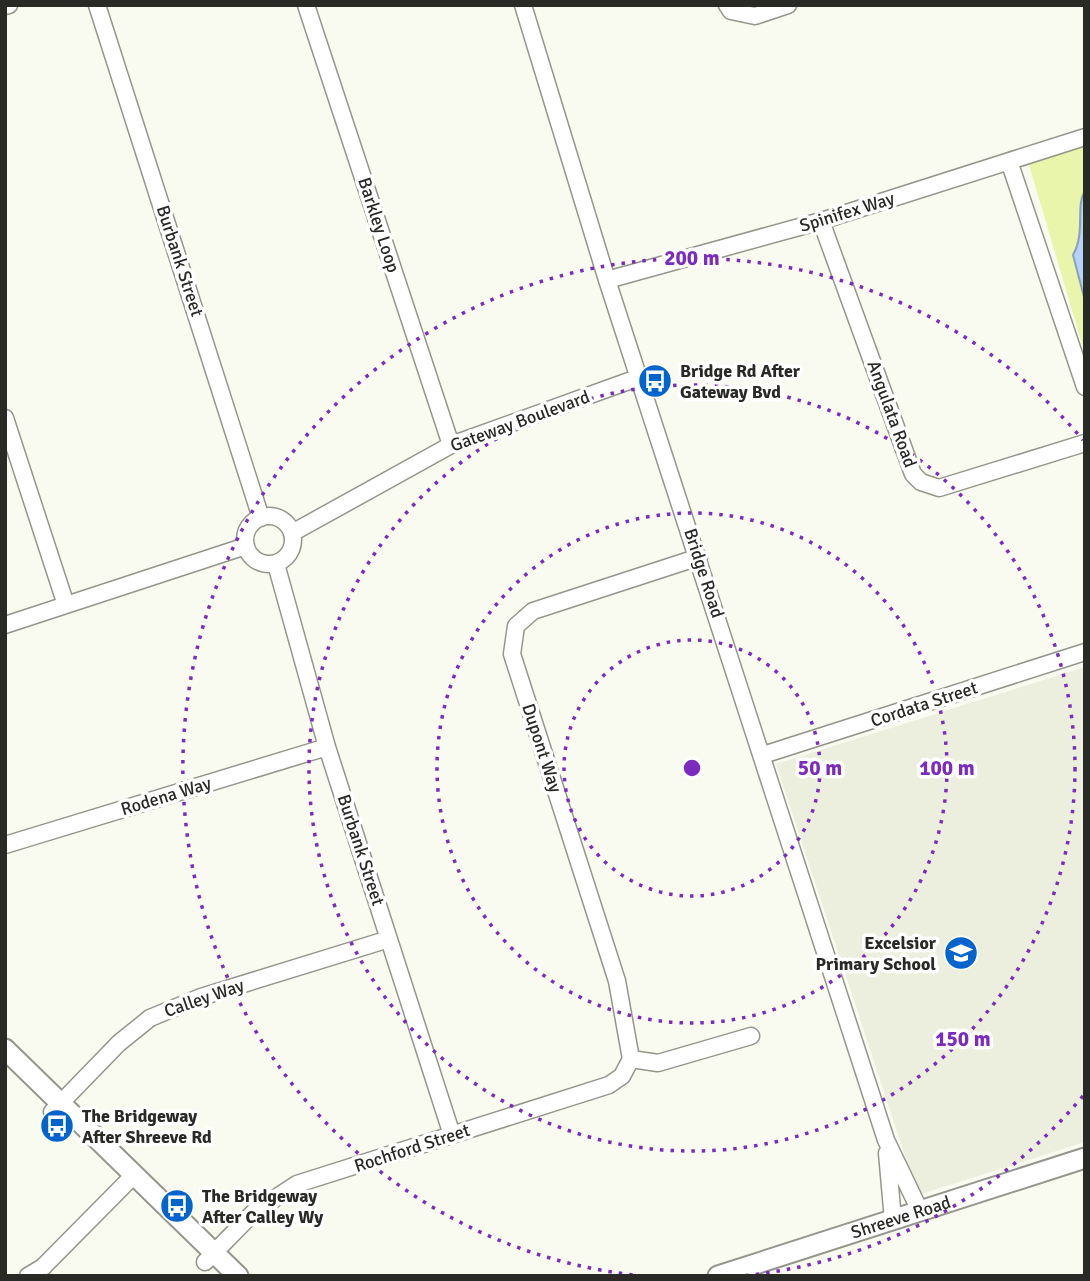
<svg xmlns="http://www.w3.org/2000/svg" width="1090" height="1281" viewBox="0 0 1090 1281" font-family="Signika,sans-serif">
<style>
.built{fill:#ecefdd}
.green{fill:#e9f5aa}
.water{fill:#b6d2fa;stroke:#8ca0ba;stroke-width:2}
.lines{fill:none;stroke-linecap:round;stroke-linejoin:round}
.minor-casing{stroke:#94968c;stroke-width:19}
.tertiary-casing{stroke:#94968c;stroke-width:23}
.minor{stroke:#fff;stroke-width:16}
.tertiary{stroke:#fff;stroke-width:19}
.ring{fill:none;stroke:#7b2cbf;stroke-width:3.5;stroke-dasharray:3.5 7}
.labels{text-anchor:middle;stroke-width:7;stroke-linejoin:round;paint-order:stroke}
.street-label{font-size:18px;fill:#292a26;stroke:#fff}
.poi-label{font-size:18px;font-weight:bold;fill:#292a26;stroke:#fff;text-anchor:start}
.centre{fill:#7b2cbf;stroke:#fff;stroke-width:3.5}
.ring-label{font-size:21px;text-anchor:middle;font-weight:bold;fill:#7b2cbf;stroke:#fff;stroke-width:7;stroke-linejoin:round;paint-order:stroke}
</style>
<rect width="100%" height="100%" fill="#f9fbf0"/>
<path class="built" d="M 1085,667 L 1085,1142 L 918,1195 L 776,764 Z"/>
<path class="green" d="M 1085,140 L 1085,354 L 1027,158 Z"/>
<path class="water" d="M 1085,191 L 1085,301 L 1073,255 C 1086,232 1075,206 1085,191 Z"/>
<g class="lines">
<g class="minor-casing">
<path id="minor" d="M 97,5 L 261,518
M 306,5 L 451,445
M 523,5 L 607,280 L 886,1140 L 920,1211
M 727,5 L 731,11 L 755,16 L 788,5
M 5,6 L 9,5
M 1009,161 L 1085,387
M 821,221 L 913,474 L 921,482 L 939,488 L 1085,443
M 607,280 L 821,221 L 1085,137
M 5,418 L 66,605
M245 540a24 24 0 1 1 48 0a24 24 0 1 1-48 0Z
M 292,533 L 451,445 L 640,377
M 276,564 L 327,747 L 452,1135
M 5,625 L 246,546
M 763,755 L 1085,652
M 5,845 L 327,747
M 631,1059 L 617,981 L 512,654 L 516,626 L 533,611 L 699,557
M 631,1059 L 658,1063 L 751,1036
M 52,1112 L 119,1043 L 150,1018 L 201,997 L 389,939
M 887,1153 L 893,1220
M 205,1262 L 254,1212 L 297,1184 L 609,1085 L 622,1076 L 631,1059
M 28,1276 L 43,1267 L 134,1175"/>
</g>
<g class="tertiary-casing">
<g id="tertiary">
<path d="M 5,1049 L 238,1276"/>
<path id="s1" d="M 718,1276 L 1085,1158"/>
</g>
</g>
<use href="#minor" class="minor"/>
<use href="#tertiary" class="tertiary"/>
</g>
<g class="ring">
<circle cx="692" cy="768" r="128"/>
<circle cx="692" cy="768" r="255"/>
<circle cx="692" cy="768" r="383"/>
<path d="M1083 1096A510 510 0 0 1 741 1276M643 1276A510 510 0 1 1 1083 440"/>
</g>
<defs>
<g id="bus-disc" transform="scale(1.75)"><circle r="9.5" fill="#0464cd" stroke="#fff"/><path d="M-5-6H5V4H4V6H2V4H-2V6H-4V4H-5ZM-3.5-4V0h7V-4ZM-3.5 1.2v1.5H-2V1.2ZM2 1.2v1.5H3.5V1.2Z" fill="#fff"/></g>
<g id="school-disc" transform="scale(1.75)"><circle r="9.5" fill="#0464cd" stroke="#fff"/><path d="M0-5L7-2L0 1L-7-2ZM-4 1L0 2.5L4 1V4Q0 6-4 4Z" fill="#fff"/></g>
</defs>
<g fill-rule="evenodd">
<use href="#bus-disc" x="655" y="381"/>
<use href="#school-disc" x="961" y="953"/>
<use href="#bus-disc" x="57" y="1126"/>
<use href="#bus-disc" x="177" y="1206"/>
</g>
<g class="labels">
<g class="street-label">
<text transform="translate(847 212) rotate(-17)" y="6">Spinifex Way</text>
<text transform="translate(379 225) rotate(72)" y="6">Barkley Loop</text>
<text transform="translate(180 261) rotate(72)" y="6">Burbank Street</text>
<text transform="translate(892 414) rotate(70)" y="6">Angulata Road</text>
<text transform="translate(520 421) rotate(-20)" y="6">Gateway Boulevard</text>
<text transform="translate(704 573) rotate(72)" y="6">Bridge Road</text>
<text transform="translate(924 704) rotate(-18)" y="6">Cordata Street</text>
<text transform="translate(542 748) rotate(72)" y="6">Dupont Way</text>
<text transform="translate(166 796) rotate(-17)" y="6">Rodena Way</text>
<text transform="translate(361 850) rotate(72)" y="6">Burbank Street</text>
<text transform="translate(204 998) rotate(-19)" y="6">Calley Way</text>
<text transform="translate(412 1148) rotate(-18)" y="6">Rochford Street</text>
<text dy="6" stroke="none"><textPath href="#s1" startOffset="192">Shreeve Road</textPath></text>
</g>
<g class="poi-label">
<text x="680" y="377">Bridge Rd After<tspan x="680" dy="21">Gateway Bvd</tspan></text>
<text x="936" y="949" text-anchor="end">Excelsior<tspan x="936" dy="21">Primary School</tspan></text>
<text x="82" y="1122">The Bridgeway<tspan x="82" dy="21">After Shreeve Rd</tspan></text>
<text x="202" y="1202">The Bridgeway<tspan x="202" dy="21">After Calley Wy</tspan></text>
</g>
</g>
<circle cx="692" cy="768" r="10" class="centre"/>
<g class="ring-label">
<text x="692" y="265">200 m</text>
<text x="820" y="775">50 m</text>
<text x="947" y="775">100 m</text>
<text x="963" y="1046">150 m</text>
</g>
<rect width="1090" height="1281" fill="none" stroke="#292a26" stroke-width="14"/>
</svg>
